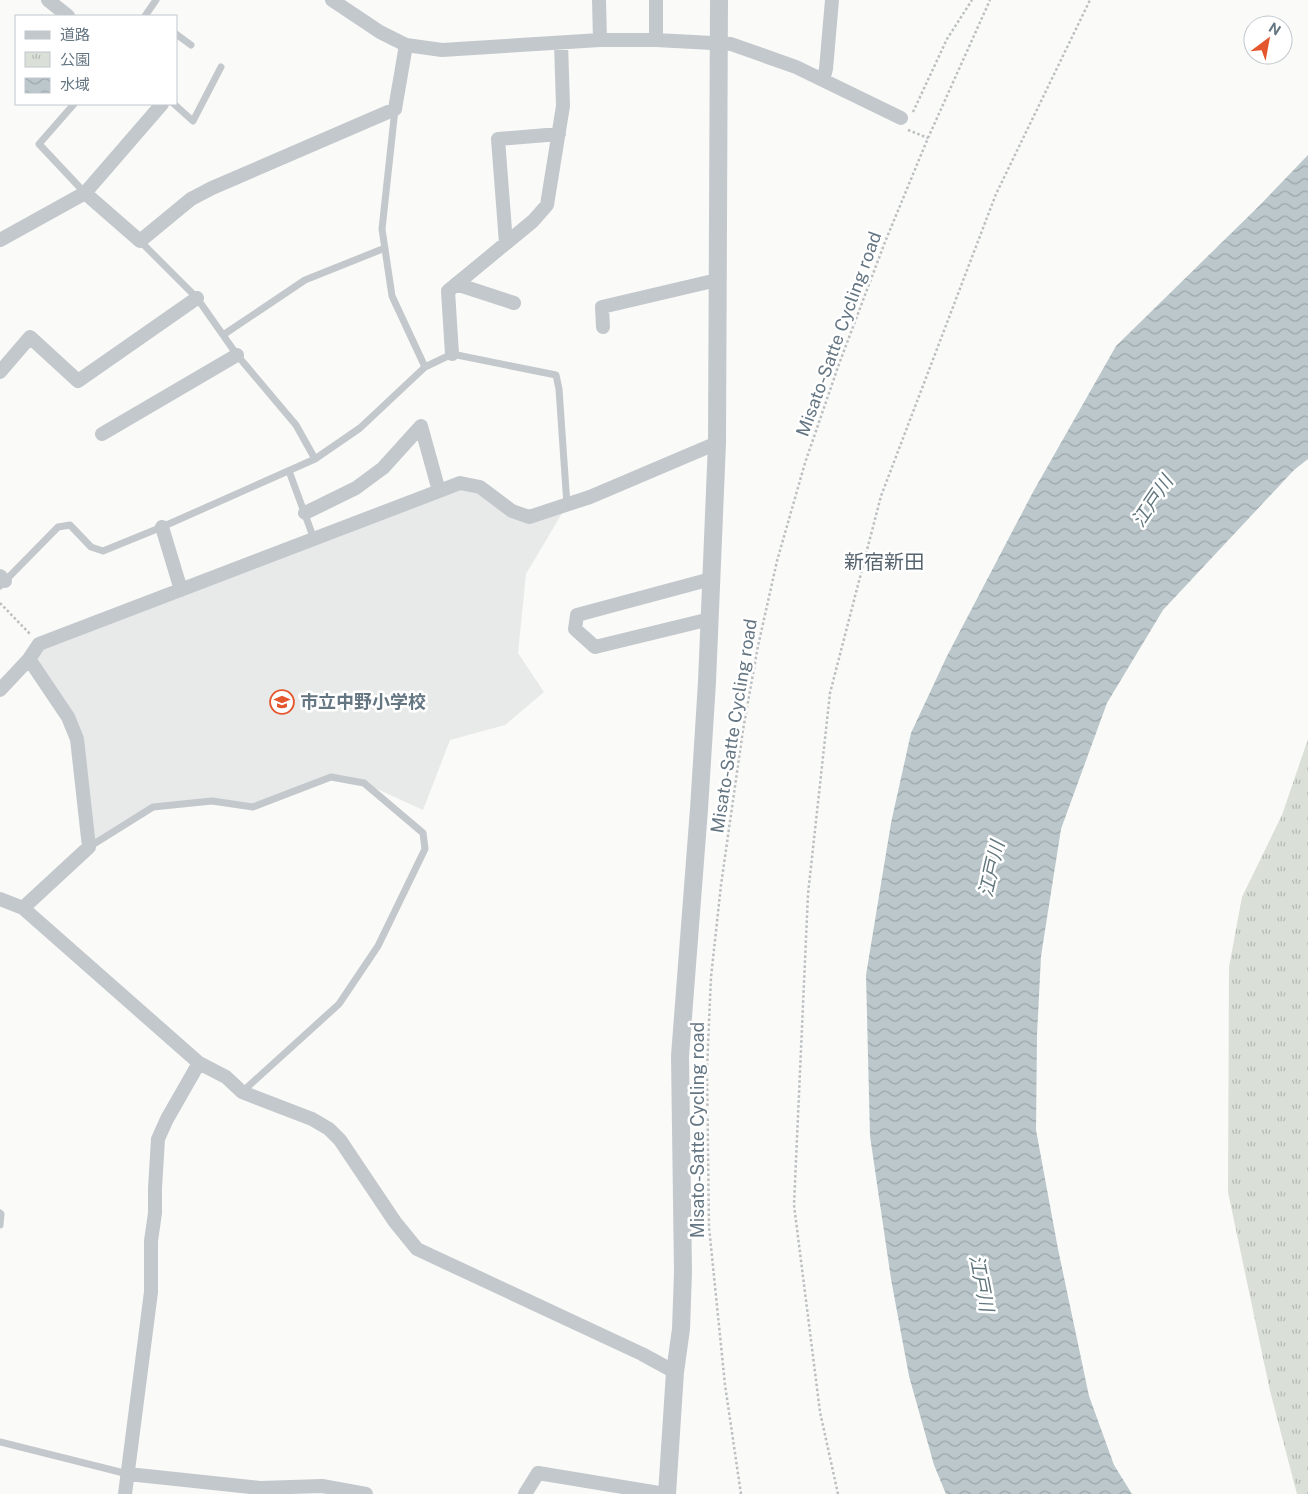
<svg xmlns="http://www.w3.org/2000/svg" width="1308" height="1494" viewBox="0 0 1308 1494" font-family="'Public Sans','Noto Sans JP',sans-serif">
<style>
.built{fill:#e8e9e9}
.park{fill:url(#park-tufts)}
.water{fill:url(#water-waves)}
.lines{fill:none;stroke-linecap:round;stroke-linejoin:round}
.path{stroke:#bbbfc2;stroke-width:2.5;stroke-dasharray:2.5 2.5;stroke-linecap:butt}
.service{stroke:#c3c8cc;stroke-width:7}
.minor{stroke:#c3c8cc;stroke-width:14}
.tertiary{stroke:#c3c8cc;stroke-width:18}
.labels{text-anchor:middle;stroke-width:5;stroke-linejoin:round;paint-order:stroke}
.street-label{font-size:18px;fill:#657683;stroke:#fff}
.poi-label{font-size:18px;font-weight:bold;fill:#657683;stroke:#fff;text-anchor:start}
.water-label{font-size:19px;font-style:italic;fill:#60757c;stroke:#fff}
.quarter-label{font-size:20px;fill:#57646e;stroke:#fff}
</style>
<defs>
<pattern id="park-tufts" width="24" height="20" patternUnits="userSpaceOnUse" patternTransform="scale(1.25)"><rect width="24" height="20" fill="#dadfd7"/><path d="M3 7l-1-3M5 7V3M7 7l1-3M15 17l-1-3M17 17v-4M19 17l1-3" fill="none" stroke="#b4b9b4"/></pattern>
<pattern id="water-waves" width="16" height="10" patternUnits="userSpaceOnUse" patternTransform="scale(1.25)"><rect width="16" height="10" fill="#bbc7cb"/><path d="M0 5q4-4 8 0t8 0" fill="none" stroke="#9ca6aa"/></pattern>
</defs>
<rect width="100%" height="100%" fill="#fafaf8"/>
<path class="built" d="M 460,483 L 529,517 L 567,505 L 526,574 L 518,653 L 544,692 L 505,725 L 450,740 L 423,810 L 364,783 L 331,777 L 253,807 L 212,801 L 153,807 L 89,847 L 77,739 L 34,667 L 39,644 Z"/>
<path class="park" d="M 1308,739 L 1308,1494 L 1297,1494 L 1270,1391 L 1228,1192 L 1229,967 L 1242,897 L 1282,815 Z"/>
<path class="water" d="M 1308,155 L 1308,459 L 1294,470 L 1163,610 L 1107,703 L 1061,829 L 1041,956 L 1037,1035 L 1036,1130 L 1058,1249 L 1089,1396 L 1114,1465 L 1132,1494 L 946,1494 L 934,1465 L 909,1376 L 891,1279 L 870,1136 L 866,975 L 891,823 L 911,733 L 947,656 L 1033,492 L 1116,346 L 1260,205 Z"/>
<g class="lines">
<path class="path" d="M 913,112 L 947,39 L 972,0
M 908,130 L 928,138
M 0,603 L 30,634
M 741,1494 L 725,1385 L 709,1227 L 707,1069 L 711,977 L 721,885 L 743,730 L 758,646 L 777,561 L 805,463 L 839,364 L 885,242 L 928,138 L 990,0
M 838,1494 L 820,1412 L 794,1205 L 808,894 L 830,693 L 881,496 L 996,194 L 1090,0"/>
<path class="service" d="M 145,16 L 156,0
M 176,34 L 191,45
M 74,104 L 39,144 L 85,193
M 174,104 L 193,121 L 221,67
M 140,241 L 197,298 L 237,355 L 296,425 L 315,459
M 223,335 L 305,280 L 385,248
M 425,367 L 452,354 L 556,375 L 559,389 L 567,505
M 289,471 L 314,539
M 0,586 L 58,527 L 70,525 L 91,547 L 103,551 L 162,527 L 315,459 L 360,428 L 425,367 L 392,296 L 382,229 L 395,109
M 89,847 L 153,807 L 212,801 L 253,807 L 331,777 L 364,783 L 423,833 L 425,849 L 378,946 L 339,1004 L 242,1092
M 0,1213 L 1,1214 L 0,1225
M 0,1442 L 128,1474"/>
<path class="minor" d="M 48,0 L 68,16
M 332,0 L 380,32 L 406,45 L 442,50 L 600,40 L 656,40 L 731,44 L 796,67 L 901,118
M 599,0 L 600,40
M 656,0 L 656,40
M 823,80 L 826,69 L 832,0
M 85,193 L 140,241 L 191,199 L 212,188 L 395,109 L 406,45
M 0,240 L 85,193 L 162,104
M 506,243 L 498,139 L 559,134
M 456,284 L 514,303
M 603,327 L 602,307 L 717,280
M 452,354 L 448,291 L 533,221 L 547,205 L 563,106 L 561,43
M 0,372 L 30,337 L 78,381 L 197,298
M 102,434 L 237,355
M 305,513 L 356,488 L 383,468 L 421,426 L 439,491
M 162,527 L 181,590
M 0,576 L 5,581
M 710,619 L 595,647 L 575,629 L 577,615 L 711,579
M 0,690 L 29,659
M 0,899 L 23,908 L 199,1063 L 226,1077 L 242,1092 L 312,1119 L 329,1129 L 340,1140 L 395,1222 L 417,1249 L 642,1354 L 675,1372
M 23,908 L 89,847 L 77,739 L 68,717 L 29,659 L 39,644 L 460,483 L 480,487 L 512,511 L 529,517 L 590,497 L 717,443
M 128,1474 L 260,1488 L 322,1486 L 366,1494
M 125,1494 L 151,1292 L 151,1241 L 155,1213 L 155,1188 L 158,1139 L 167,1119 L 199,1063
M 525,1494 L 538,1473 L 665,1494"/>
<path class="tertiary" d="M 667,1494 L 675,1372 L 681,1329 L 683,1272 L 680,1056 L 699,809 L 707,682 L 717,443 L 719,0"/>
</g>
<defs>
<g id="school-ring" transform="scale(1.25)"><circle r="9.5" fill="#fff" stroke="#e4572e" stroke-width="1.5"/><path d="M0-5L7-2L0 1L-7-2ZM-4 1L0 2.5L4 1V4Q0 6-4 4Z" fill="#e4572e"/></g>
</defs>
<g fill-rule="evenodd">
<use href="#school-ring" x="282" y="702"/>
</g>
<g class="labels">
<g class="street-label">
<text transform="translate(839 334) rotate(-70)" y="6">Misato-Satte Cycling road</text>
<text transform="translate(734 726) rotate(-81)" y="6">Misato-Satte Cycling road</text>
<text transform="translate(698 1130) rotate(-90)" y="6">Misato-Satte Cycling road</text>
</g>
<g class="poi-label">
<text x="300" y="708">市立中野小学校</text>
</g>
<g class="water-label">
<text transform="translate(1152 501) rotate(-56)" y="7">江戸川</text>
<text transform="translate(991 869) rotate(-77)" y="7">江戸川</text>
<text transform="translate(982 1283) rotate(79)" y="7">江戸川</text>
</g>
<g class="quarter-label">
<text x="884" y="569">新宿新田</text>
</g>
</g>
<rect x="15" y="15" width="162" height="90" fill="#ffffff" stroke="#c1c8cd"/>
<rect x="25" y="31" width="25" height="8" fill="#c3c8cc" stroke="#c1c8cd"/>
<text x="60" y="40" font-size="15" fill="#657683">道路</text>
<rect x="25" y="52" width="25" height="15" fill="url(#park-tufts)" stroke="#c1c8cd"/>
<text x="60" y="65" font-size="15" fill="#657683">公園</text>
<rect x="25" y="78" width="25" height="15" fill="url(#water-waves)" stroke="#c1c8cd"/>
<text x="60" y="90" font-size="15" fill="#657683">水域</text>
<g transform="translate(1268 40) rotate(32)"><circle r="24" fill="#ffffff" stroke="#c1c8cd"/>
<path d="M0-4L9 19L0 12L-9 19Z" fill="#e4572e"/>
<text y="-8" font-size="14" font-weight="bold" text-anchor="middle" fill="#657683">N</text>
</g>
</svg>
